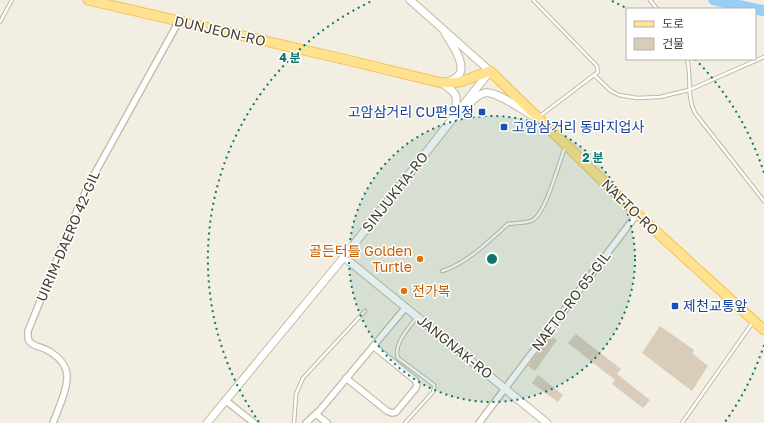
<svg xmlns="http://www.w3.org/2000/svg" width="764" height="423" viewBox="0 0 764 423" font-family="'Golos Text','Noto Sans KR',sans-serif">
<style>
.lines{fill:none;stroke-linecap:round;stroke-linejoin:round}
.river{stroke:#97cef7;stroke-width:11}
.building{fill:#d9cdb9}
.service-casing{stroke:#c2b9a7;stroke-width:4.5}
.minor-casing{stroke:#c2b9a7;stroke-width:8}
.tertiary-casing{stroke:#c2b9a7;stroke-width:9}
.primary-casing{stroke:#efc454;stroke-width:11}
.service{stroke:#fff;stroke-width:2.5}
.minor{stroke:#fff;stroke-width:5.5}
.tertiary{stroke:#fff;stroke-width:7}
.primary{stroke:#ffe18f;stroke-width:9}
.ring{fill:none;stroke:#0f766e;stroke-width:2;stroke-dasharray:2 4}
.transit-dot{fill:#1a4fb4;stroke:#fff;stroke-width:1.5}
.food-dot{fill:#e8710a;stroke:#fff;stroke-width:1.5}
.labels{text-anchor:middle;stroke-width:3;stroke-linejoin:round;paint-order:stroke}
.street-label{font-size:14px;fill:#453e32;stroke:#fff}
.transit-label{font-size:14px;fill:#164399;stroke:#fff;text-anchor:start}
.food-label{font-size:14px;fill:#c56008;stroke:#fff;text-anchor:end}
.centre{fill:#0f766e;stroke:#fff;stroke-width:2}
.ring-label{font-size:12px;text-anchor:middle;font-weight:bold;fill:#0f766e;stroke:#fff;stroke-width:3;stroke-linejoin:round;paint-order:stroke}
</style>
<rect width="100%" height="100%" fill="#f3eee2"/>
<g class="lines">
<path class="river" d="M 714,0 L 764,11"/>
</g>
<path class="building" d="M 660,326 L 694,350 L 693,354 L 708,366 L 692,391 L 642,353 Z
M 576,334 L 621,369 L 617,374 L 650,400 L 643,408 L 612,384 L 615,380 L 568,343 Z
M 550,336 L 557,340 L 535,371 L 528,366 Z
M 538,375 L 563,395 L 558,402 L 532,383 Z"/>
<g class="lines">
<g class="service-casing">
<path id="service" d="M 533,0 L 597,66 L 598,72 L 594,75 L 611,91 L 619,95 L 637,98 L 660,97 L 689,90 L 764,57
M 650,0 L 657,9
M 0,22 L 12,0
M 687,59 C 692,77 686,96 695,113 L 764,201
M 540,116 L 594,75
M 442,271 C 465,265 490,240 508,224 C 516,222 526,224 533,220 C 546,212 559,163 565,147
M 294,423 L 296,394 L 303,378 L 365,311
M 405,423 L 433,392 L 434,388 L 434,385 L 398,358 C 393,344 409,328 416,318
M 682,423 L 753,322"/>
</g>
<g class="minor-casing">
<path id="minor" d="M 346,378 L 387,411 L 392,413 L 396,412 L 416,388 L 417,384 L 415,380 L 373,346
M 225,400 L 254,423
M 316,414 L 327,423
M 53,423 C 58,409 66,394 67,379 C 68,365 57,355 45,349 C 41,347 34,346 31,343 C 27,340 28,336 28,331 L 75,215 L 90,182 L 179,21
M 306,423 L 320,410 L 406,307
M 479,423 L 637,214"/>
</g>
<g class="tertiary-casing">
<path id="tertiary" d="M 445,33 C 451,43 469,67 457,77 C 453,80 447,82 442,83 C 457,93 459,96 454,114
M 466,107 C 471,102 477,95 484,93 C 496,90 522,110 533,116
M 344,257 L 547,423
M 207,423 L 344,257 L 490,71 L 410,0"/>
</g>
<g class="primary-casing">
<path id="primary" d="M 88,0 L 347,60 L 442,83 L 460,82 L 490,71 L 637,214 L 764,330"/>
</g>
<use href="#service" class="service"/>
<use href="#minor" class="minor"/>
<use href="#tertiary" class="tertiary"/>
<use href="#primary" class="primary"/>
</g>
<circle cx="492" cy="259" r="143" fill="#0f766e" fill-opacity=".12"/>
<g class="ring">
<circle cx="492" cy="259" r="143"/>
<path d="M764 345A285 285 0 0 1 725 422M259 422A285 285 0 0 1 372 1M612 1A285 285 0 0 1 628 9M695 59A285 285 0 0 1 764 173"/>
</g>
<g class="transit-dot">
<rect x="478" y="108" width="8" height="8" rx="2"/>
<rect x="500" y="123" width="8" height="8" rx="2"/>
<rect x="671" y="302" width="8" height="8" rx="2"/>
</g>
<g class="food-dot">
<circle cx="420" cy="259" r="4"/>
<circle cx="404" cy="291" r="4"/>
</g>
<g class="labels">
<g class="street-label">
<text transform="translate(220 31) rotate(13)" y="5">DUNJEON-RO</text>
<text transform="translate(395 192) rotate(-52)" y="5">SINJUKHA-RO</text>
<text transform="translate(630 207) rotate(44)" y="5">NAETO-RO</text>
<text transform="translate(68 236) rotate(-67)" y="5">UIRIM-DAERO 42-GIL</text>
<text transform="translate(571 301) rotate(-53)" y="5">NAETO-RO 65-GIL</text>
<text transform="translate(455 347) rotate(39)" y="5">JANGNAK-RO</text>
</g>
<g class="transit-label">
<text x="474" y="117" text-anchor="end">고암삼거리 CU편의정</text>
<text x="512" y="132">고암삼거리 동마지업사</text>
<text x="683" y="311">제천교통앞</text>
</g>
<g class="food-label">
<text x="412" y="256">골든터틀 Golden<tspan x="412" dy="16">Turtle</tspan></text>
<text x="412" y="296" text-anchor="start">전가복</text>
</g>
</g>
<circle cx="492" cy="259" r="6" class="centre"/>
<g class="ring-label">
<text x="290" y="62">4 분</text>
<text x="593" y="162">2 분</text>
</g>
<rect x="626" y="8" width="130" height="52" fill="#ffffff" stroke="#b5b2ad"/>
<rect x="634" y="21" width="20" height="6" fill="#ffe18f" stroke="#b5b2ad"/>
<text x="662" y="28" font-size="12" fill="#453e32">도로</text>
<rect x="634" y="38" width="20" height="12" fill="#d9cdb9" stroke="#b5b2ad"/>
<text x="662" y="48" font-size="12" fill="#453e32">건물</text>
</svg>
